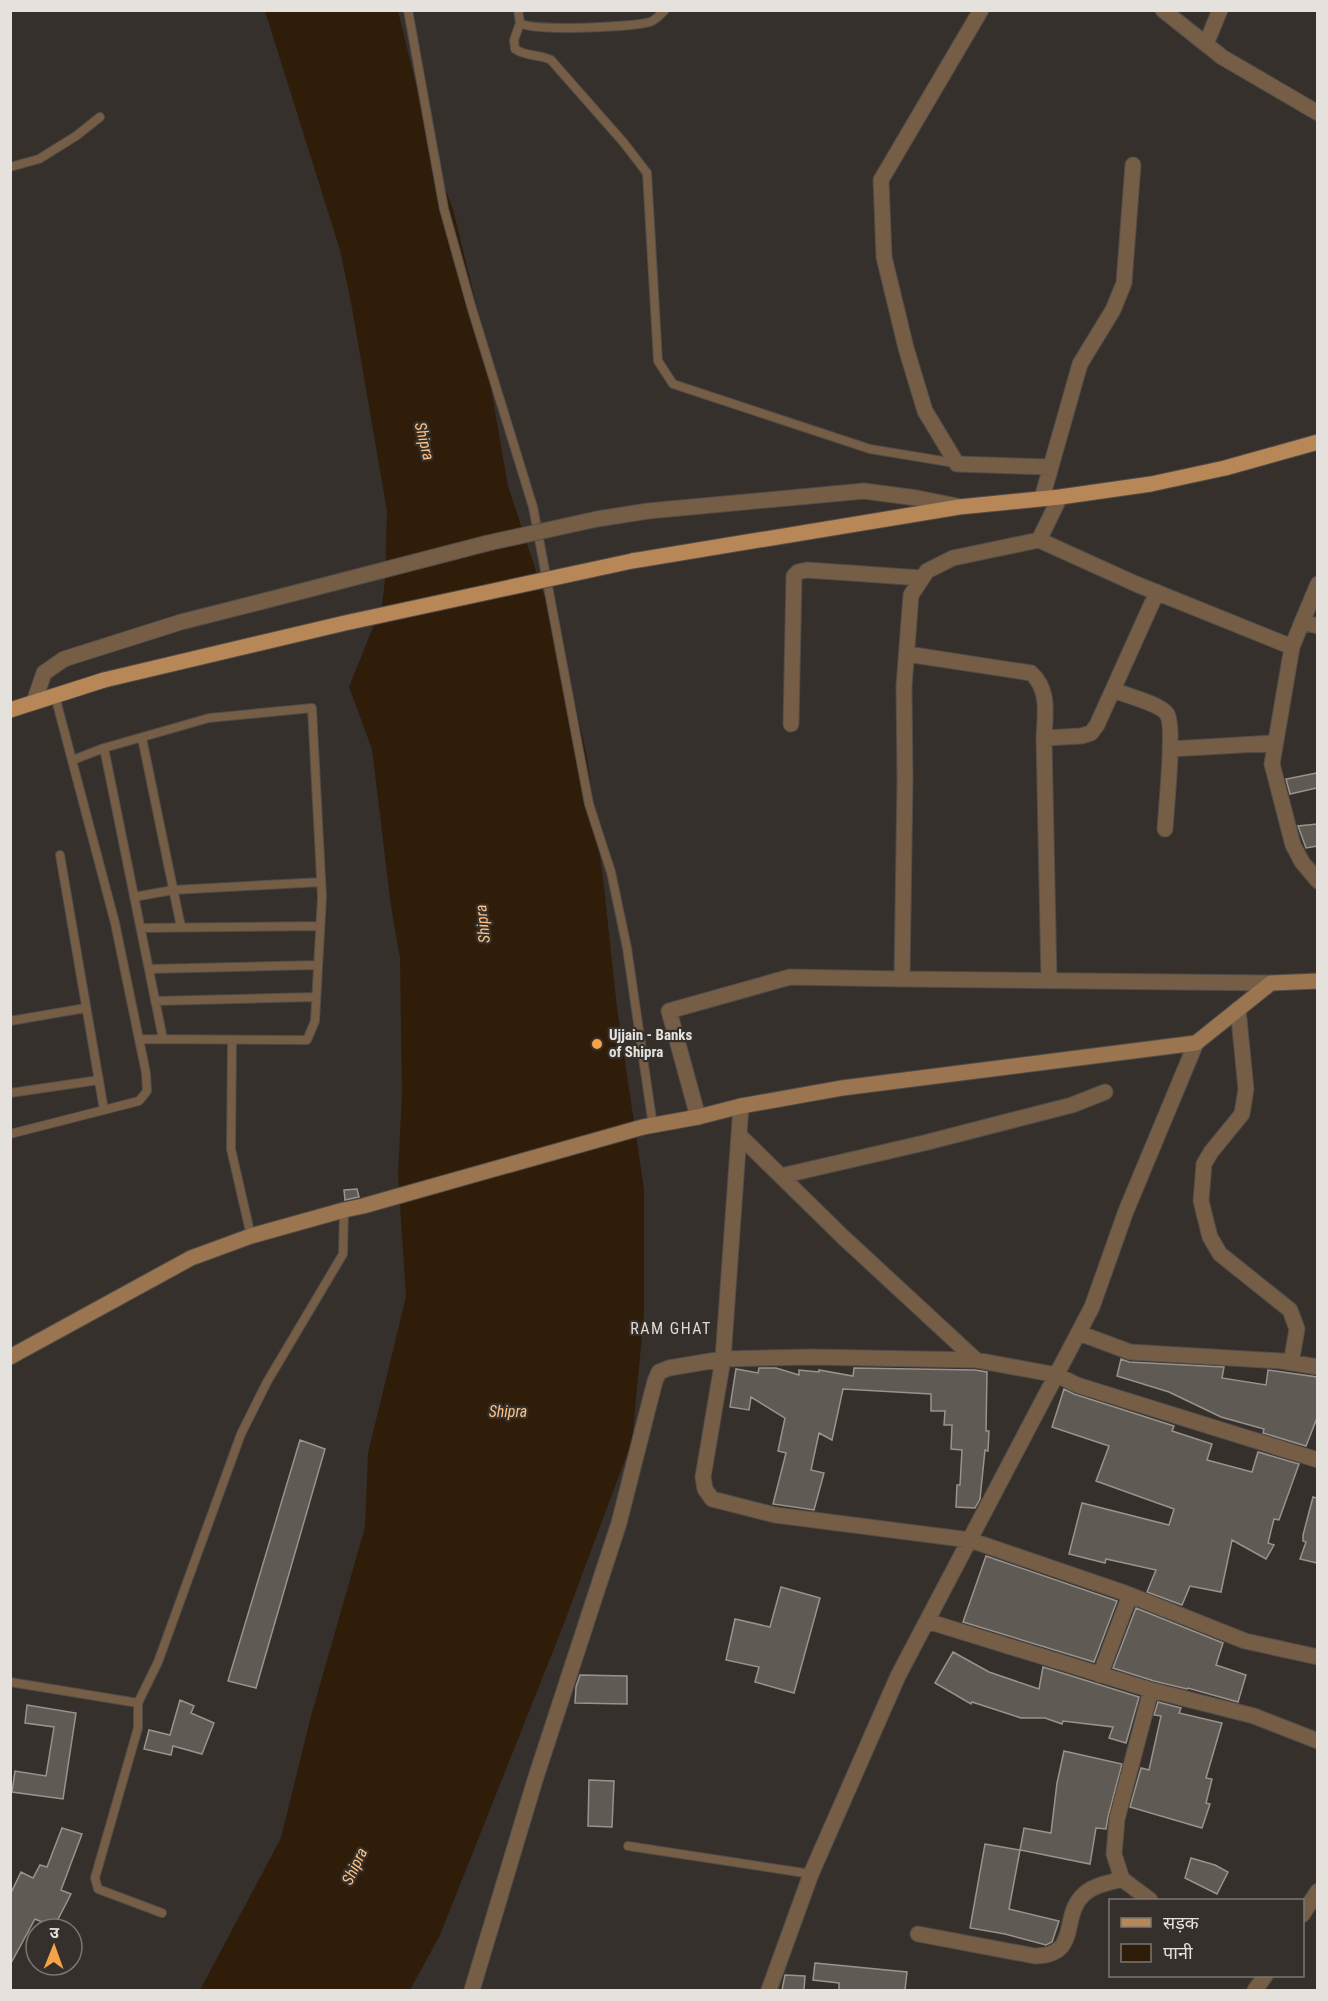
<svg xmlns="http://www.w3.org/2000/svg" width="1328" height="2001" viewBox="0 0 1328 2001" font-family="'Roboto Condensed','Noto Sans Devanagari',sans-serif">
<style>
.water{fill:#2f1d0a}
.building{fill:#605a55;stroke:#99938d;stroke-width:1.5}
.lines{fill:none;stroke-linecap:round;stroke-linejoin:round}
.lane-casing{stroke:#514c48;stroke-width:10}
.street-casing{stroke:#514c48;stroke-width:17}
.secondary-casing{stroke:#514c48;stroke-width:17}
.primary-casing{stroke:#514c48;stroke-width:17}
.lane{stroke:#755d46;stroke-width:8}
.street{stroke:#755d46;stroke-width:15}
.secondary{stroke:#9b7550;stroke-width:15}
.primary{stroke:#b78757;stroke-width:15}
.street-bridge-casing{stroke:#514c48;stroke-width:17;stroke-linecap:butt}
.primary-bridge-casing{stroke:#514c48;stroke-width:17;stroke-linecap:butt}
.street-bridge{stroke:#755d46;stroke-width:15}
.primary-bridge{stroke:#b78757;stroke-width:15}
.poi-dot{fill:#f6a247;stroke:#35302b;stroke-width:2}
.labels{text-anchor:middle;stroke-width:4.5;stroke-linejoin:round;paint-order:stroke}
.poi-label{font-size:15px;font-weight:bold;fill:#e5e2de;stroke:#35302b;text-anchor:start}
.water-label{font-size:16px;font-style:italic;fill:#ffc082;stroke:#35302b}
.neighbourhood-label{font-size:16px;letter-spacing:1.5px;fill:#dfd9d2;stroke:#35302b}
</style>
<rect width="100%" height="100%" fill="#35302b"/>
<path class="water" d="M 265,11 L 398,11 L 435,162 L 453,209 L 477,308 L 508,486 L 565,659 L 587,757 L 604,887 L 617,1008 L 644,1189 L 644,1314 L 632,1441 L 563,1626 L 440,1935 L 410,1990 L 200,1990 L 281,1838 L 311,1716 L 365,1527 L 368,1453 L 406,1297 L 398,1174 L 402,1094 L 400,958 L 391,906 L 372,749 L 349,687 L 382,605 L 385,580 L 387,511 L 351,302 L 340,250 Z"/>
<path class="building" d="M 1317,773 L 1317,788 L 1290,794 L 1286,779 Z
M 1317,824 L 1317,846 L 1306,848 L 1298,826 Z
M 357,1189 L 359,1197 L 345,1200 L 344,1190 Z
M 1121,1359 L 1129,1362 L 1224,1367 L 1222,1378 L 1266,1385 L 1268,1370 L 1317,1377 L 1317,1418 L 1306,1446 L 1263,1433 L 1264,1429 L 1221,1417 L 1169,1392 L 1117,1376 Z
M 759,1368 L 776,1368 L 799,1375 L 799,1370 L 819,1372 L 819,1370 L 853,1376 L 854,1368 L 975,1370 L 987,1372 L 986,1431 L 989,1431 L 988,1451 L 985,1450 L 980,1499 L 975,1508 L 956,1507 L 957,1485 L 960,1485 L 962,1450 L 951,1449 L 952,1425 L 944,1425 L 945,1411 L 931,1411 L 931,1394 L 843,1389 L 832,1440 L 819,1433 L 811,1470 L 824,1473 L 814,1510 L 773,1504 L 786,1453 L 778,1451 L 785,1418 L 751,1397 L 749,1410 L 730,1407 L 736,1369 L 758,1373 Z
M 1064,1389 L 1074,1394 L 1174,1426 L 1172,1431 L 1212,1444 L 1207,1460 L 1252,1472 L 1258,1452 L 1299,1464 L 1279,1520 L 1274,1519 L 1268,1543 L 1274,1545 L 1266,1559 L 1232,1540 L 1221,1592 L 1190,1586 L 1182,1605 L 1147,1592 L 1156,1570 L 1106,1559 L 1105,1563 L 1069,1554 L 1082,1503 L 1169,1525 L 1174,1509 L 1096,1481 L 1109,1446 L 1052,1427 Z
M 300,1440 L 325,1449 L 256,1688 L 228,1681 Z
M 1313,1497 L 1317,1498 L 1317,1563 L 1300,1559 L 1306,1542 L 1303,1541 L 1303,1535 Z
M 986,1556 L 1117,1601 L 1094,1662 L 963,1622 Z
M 781,1587 L 820,1598 L 794,1693 L 755,1682 L 759,1667 L 726,1660 L 735,1619 L 770,1627 Z
M 1136,1608 L 1223,1643 L 1216,1665 L 1246,1675 L 1238,1702 L 1188,1688 L 1187,1689 L 1154,1681 L 1113,1668 Z
M 953,1652 L 989,1672 L 1039,1689 L 1043,1667 L 1139,1697 L 1126,1743 L 1109,1738 L 1113,1727 L 1063,1721 L 1062,1724 L 1045,1718 L 1021,1718 L 972,1702 L 971,1704 L 935,1683 Z
M 580,1675 L 627,1676 L 627,1704 L 575,1703 L 576,1687 Z
M 180,1700 L 194,1706 L 191,1713 L 214,1723 L 202,1754 L 173,1746 L 171,1755 L 144,1749 L 149,1730 L 170,1735 Z
M 1158,1702 L 1181,1708 L 1179,1713 L 1222,1723 L 1206,1778 L 1212,1779 L 1206,1803 L 1210,1804 L 1202,1828 L 1130,1807 L 1141,1768 L 1149,1770 L 1161,1716 L 1154,1715 Z
M 27,1705 L 76,1713 L 63,1799 L 12,1792 L 15,1771 L 46,1776 L 54,1727 L 25,1723 Z
M 1064,1751 L 1122,1764 L 1108,1817 L 1106,1829 L 1096,1828 L 1090,1864 L 1020,1850 L 1024,1828 L 1051,1833 L 1057,1783 Z
M 589,1780 L 614,1781 L 612,1827 L 588,1826 Z
M 62,1828 L 82,1834 L 61,1890 L 71,1894 L 54,1927 L 35,1919 L 10,1965 L 10,1895 L 21,1872 L 33,1878 L 40,1865 L 47,1867 Z
M 985,1844 L 1020,1850 L 1009,1909 L 1059,1921 L 1052,1942 L 1046,1945 L 1005,1934 L 970,1928 Z
M 1191,1858 L 1215,1865 L 1228,1872 L 1217,1894 L 1185,1878 Z
M 815,1963 L 907,1972 L 905,1990 L 839,1990 L 839,1983 L 813,1980 Z
M 785,1975 L 805,1976 L 804,1990 L 782,1990 Z"/>
<g class="lines">
<g class="lane-casing">
<path id="lane" d="M 408,10 L 444,209 L 472,309 L 533,507 L 589,804 L 611,872 L 627,948 L 653,1126
M 518,10 L 520,23 C 533,32 633,27 650,22 C 656,20 661,14 665,10
M 520,23 L 514,40 L 515,49 C 526,57 539,54 551,60 L 624,143 L 647,173 L 658,361 L 673,384 L 870,449 L 955,463
M 10,167 L 39,159 L 76,136 L 100,117
M 142,738 L 181,927
M 104,748 L 163,1039
M 73,760 L 104,748 L 209,718 L 312,708 L 322,897 L 315,1021 L 307,1040 L 139,1039
M 60,855 L 104,1110
M 134,897 L 173,890 L 321,882
M 141,928 L 320,926
M 149,969 L 318,965
M 155,1001 L 316,997
M 10,1021 L 86,1008
M 232,1040 L 231,1149 L 251,1236
M 10,1093 L 99,1080
M 10,1134 L 139,1101 L 147,1091 L 146,1073 L 115,923 L 55,696
M 10,1682 L 138,1703
M 628,1846 L 811,1874
M 162,1913 L 98,1889 L 95,1878 L 138,1728 L 138,1703 L 158,1662 L 241,1434 L 267,1382 L 343,1254 L 344,1210"/>
</g>
<g class="street-casing">
<path id="street" d="M 981,10 L 881,180 L 884,257 L 906,348 L 925,411 L 957,464 L 1051,467
M 1163,10 L 1222,57 L 1318,113
M 1206,44 L 1220,10
M 1060,497 L 1039,540 L 1136,584 L 1292,647 L 1302,622 L 1318,626
M 1042,498 L 1080,364 L 1113,310 L 1124,283 L 1133,165
M 597,519 L 648,511 L 864,491 L 917,498 L 957,506
M 1039,540 L 953,558 L 927,571 L 911,595 L 904,686 L 905,779 L 902,979 L 1271,983
M 1302,622 L 1318,584
M 1292,647 L 1272,764 L 1293,845 L 1302,862 L 1318,881
M 907,654 L 1031,673 C 1050,690 1045,714 1044,738 L 1049,981
M 1113,690 C 1125,695 1161,704 1167,714 C 1175,726 1166,811 1165,829
M 34,702 L 44,673 L 64,659 L 181,622 L 260,602
M 791,724 L 794,576 L 798,572 L 807,570 L 922,578
M 1044,738 L 1081,736 L 1091,733 L 1097,725 L 1157,592
M 1170,749 L 1274,743
M 1238,1009 L 1246,1089 L 1242,1114 L 1211,1152 L 1204,1164 L 1201,1201 L 1210,1237 L 1220,1254 L 1290,1310 L 1297,1329 L 1291,1363
M 741,1106 L 723,1359 L 703,1477 L 705,1489 L 712,1499 L 775,1515 L 970,1540 L 1122,1592 L 1245,1641 L 1318,1657
M 698,1117 L 669,1011 L 790,977 L 902,979
M 739,1135 L 843,1237 L 976,1360
M 781,1176 L 924,1143 L 1072,1105 L 1105,1092
M 1079,1333 L 1130,1352 L 1281,1361 L 1318,1367
M 927,1621 L 1151,1690 L 1254,1716 L 1318,1741
M 1100,1675 L 1130,1595
M 1150,1900 L 1122,1879 L 1114,1854 L 1117,1819 L 1151,1690
M 1302,1915 L 1318,1891
M 918,1934 L 1035,1956 C 1081,1955 1060,1918 1083,1895 C 1093,1885 1109,1883 1122,1879
M 472,1990 L 535,1780 L 619,1523 L 655,1381 L 659,1372 L 669,1368 L 723,1359 L 811,1357 L 976,1360 L 1057,1375 L 1077,1385 L 1318,1460
M 769,1990 L 811,1874 L 898,1676 L 1092,1307 L 1126,1211 L 1196,1043
M 1255,1990 L 1265,1976"/>
</g>
<g class="secondary-casing">
<path id="secondary" d="M 10,1357 L 191,1258 L 251,1236 L 344,1210 L 363,1206 L 643,1127 L 698,1117 L 741,1106 L 842,1088 L 1196,1043 L 1271,983 L 1318,981"/>
</g>
<g class="primary-casing">
<path id="primary" d="M 632,561 L 959,507 L 1060,497 L 1151,484 L 1225,468 L 1318,442
M 10,710 L 104,680"/>
</g>
<use href="#lane" class="lane"/>
<use href="#street" class="street"/>
<use href="#secondary" class="secondary"/>
<use href="#primary" class="primary"/>
<g class="street-bridge-casing">
<path id="street-bridge" d="M 260,602 L 488,543 L 597,519"/>
</g>
<g class="primary-bridge-casing">
<path id="primary-bridge" d="M 104,680 L 345,623 L 632,561"/>
</g>
<use href="#street-bridge" class="street-bridge"/>
<use href="#primary-bridge" class="primary-bridge"/>
</g>
<circle class="poi-dot" cx="597" cy="1044" r="6"/>
<g class="labels">
<g class="poi-label">
<text x="609" y="1040">Ujjain - Banks<tspan x="609" dy="17">of Shipra</tspan></text>
</g>
<g class="water-label">
<text transform="translate(425 441) rotate(76)" y="6">Shipra</text>
<text transform="translate(482 924) rotate(-96)" y="6">Shipra</text>
<text x="508" y="1417">Shipra</text>
<text transform="translate(354 1866) rotate(-65)" y="6">Shipra</text>
</g>
<g class="neighbourhood-label">
<text x="671" y="1334">RAM GHAT</text>
</g>
</g>
<rect width="1328" height="2001" fill="none" stroke="#e5e2de" stroke-width="24"/>
<rect x="1109" y="1899" width="195" height="78" fill="#35302b" stroke="#7b7773" stroke-width="1.5"/>
<rect x="1121" y="1918" width="30" height="9" fill="#b78757" stroke="#7b7773" stroke-width="1.5"/>
<text x="1163" y="1929" font-size="18" fill="#e5e2de">सड़क</text>
<rect x="1121" y="1944" width="30" height="18" fill="#2f1d0a" stroke="#7b7773" stroke-width="1.5"/>
<text x="1163" y="1959" font-size="18" fill="#e5e2de">पानी</text>
<g transform="translate(54 1947) rotate(1)"><circle r="28" fill="#35302b" stroke="#7b7773" stroke-width="1.5"/>
<path d="M0-4.5L10 22L0 15L-10 22Z" fill="#f6a247"/>
<text y="-9" font-size="16" font-weight="bold" text-anchor="middle" fill="#e5e2de">उ</text>
</g>
</svg>
